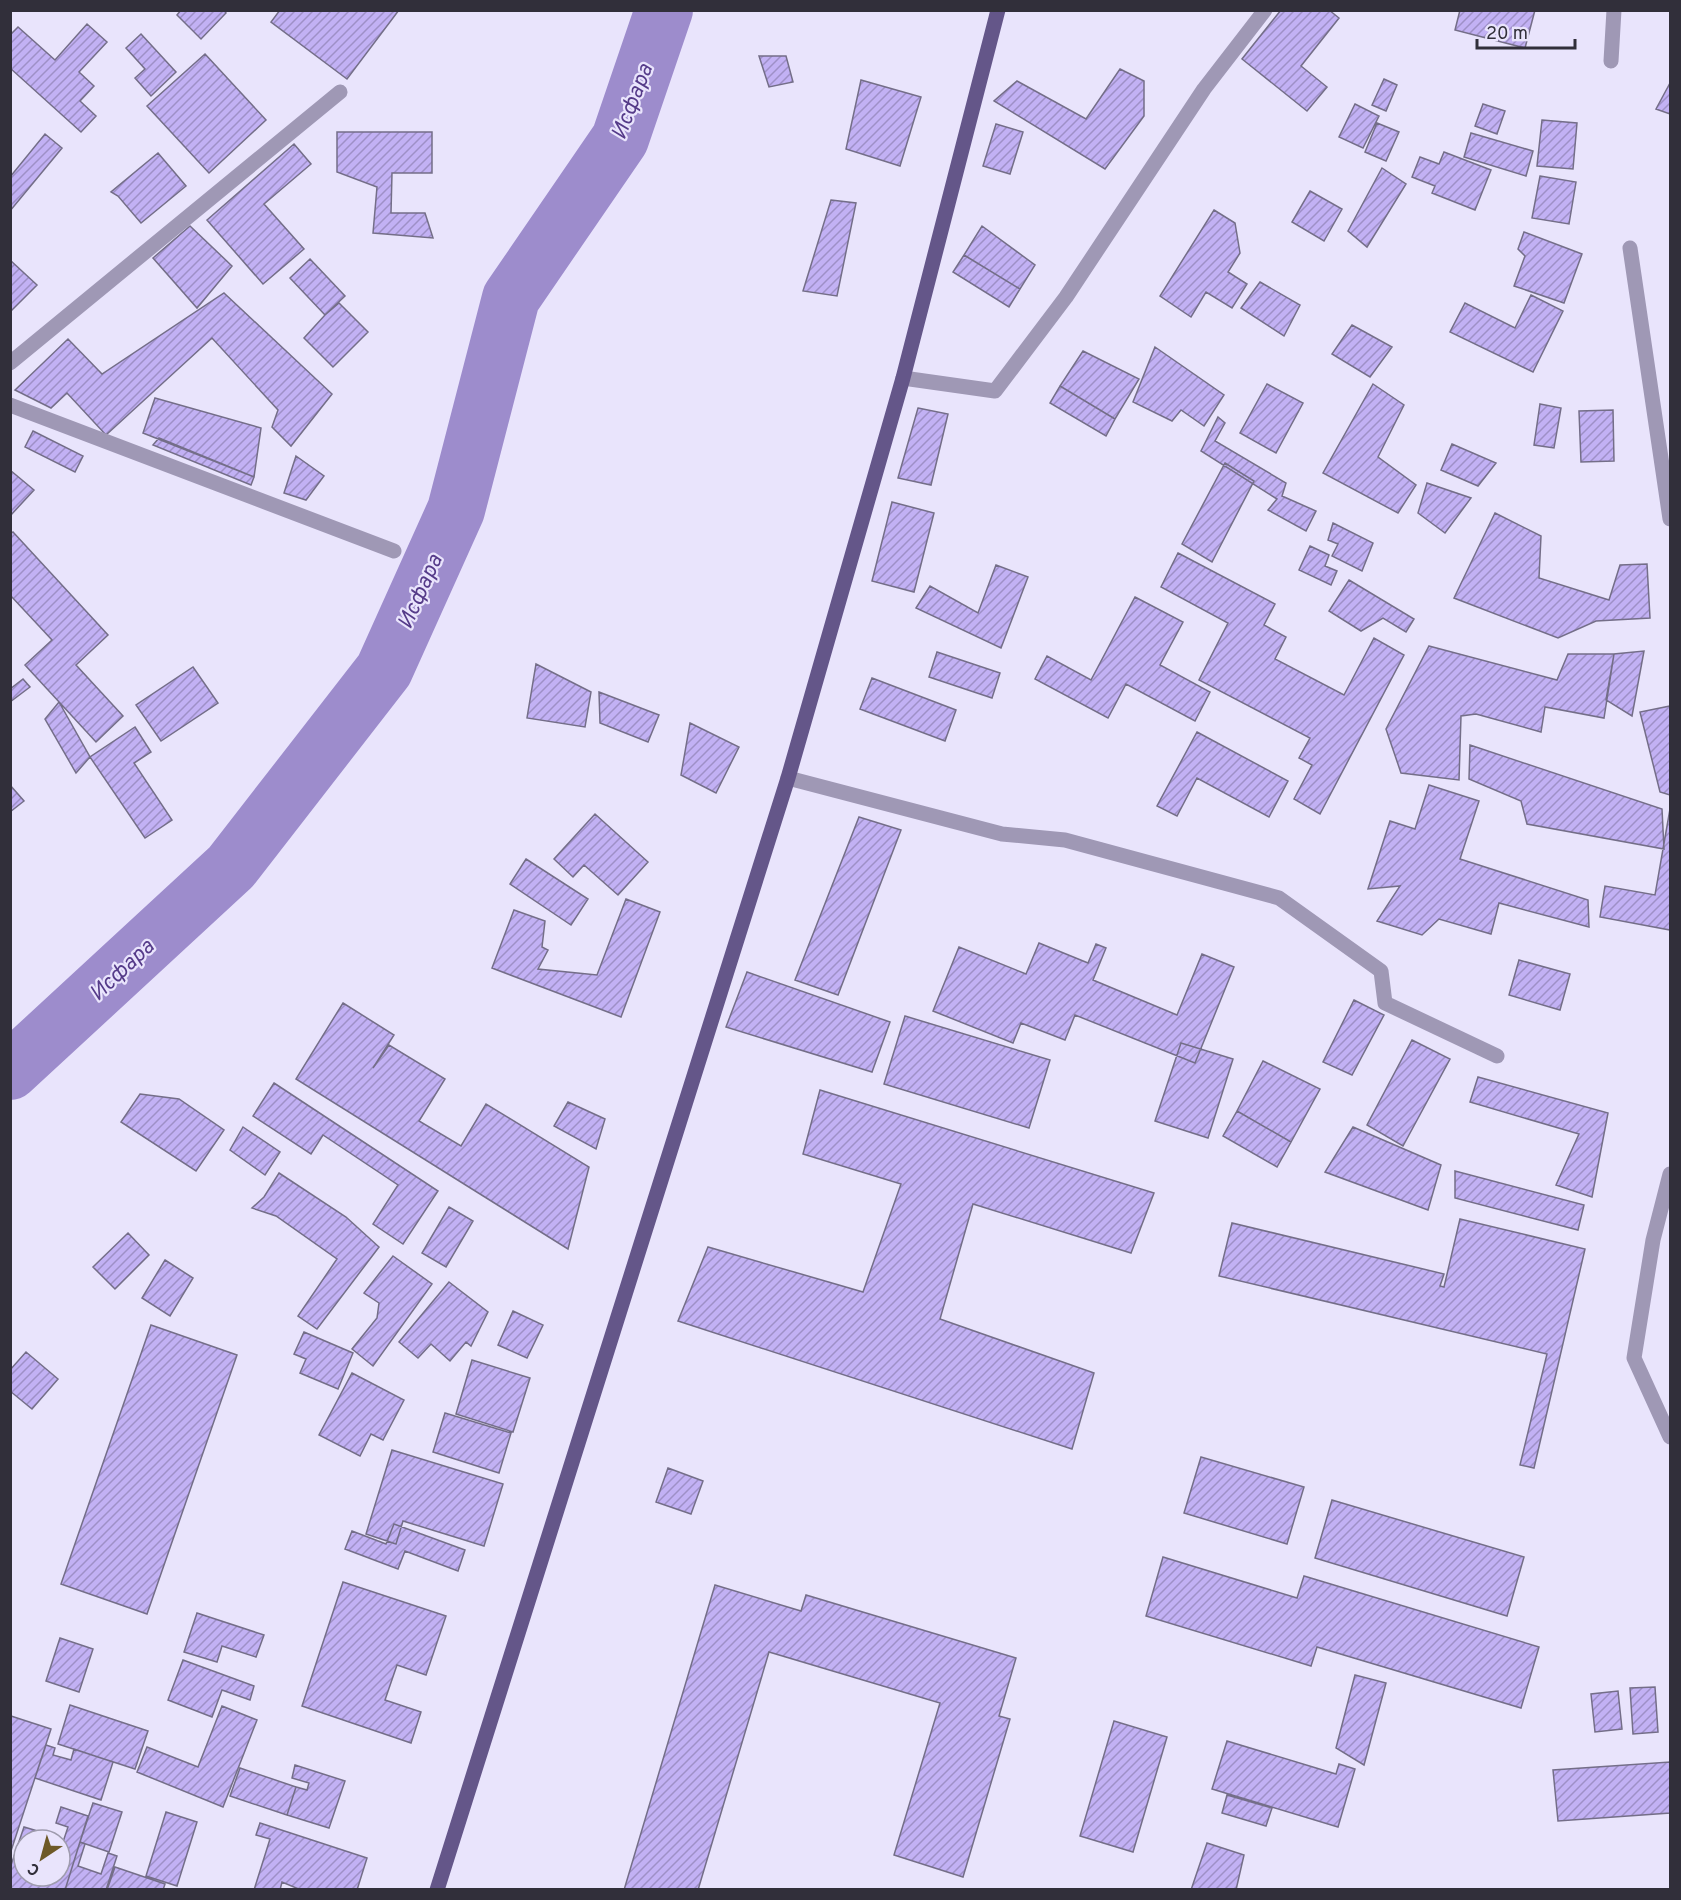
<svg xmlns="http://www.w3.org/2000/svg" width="1681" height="1900" viewBox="0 0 1681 1900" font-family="Overpass,sans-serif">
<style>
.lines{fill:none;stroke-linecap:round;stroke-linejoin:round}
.river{stroke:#9d8ccc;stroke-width:58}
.building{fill:url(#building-hatch);stroke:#746e88;stroke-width:1.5}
.minor{stroke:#9f98b5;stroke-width:15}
.primary{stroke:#645689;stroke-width:15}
.labels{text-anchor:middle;stroke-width:4.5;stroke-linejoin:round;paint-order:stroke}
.water-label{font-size:22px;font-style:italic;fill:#553b89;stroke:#e9e4fc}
</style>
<defs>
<pattern id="building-hatch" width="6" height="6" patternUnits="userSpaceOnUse" patternTransform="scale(1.5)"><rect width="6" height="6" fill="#c2b1f4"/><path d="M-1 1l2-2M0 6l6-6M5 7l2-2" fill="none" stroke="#9e90c7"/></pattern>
</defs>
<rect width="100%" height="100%" fill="#e9e4fc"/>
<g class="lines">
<path class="river" d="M 10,1071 L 231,867 L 384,670 L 456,510 L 511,298 L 620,139 L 664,10"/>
</g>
<path class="building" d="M 181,10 L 224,10 L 226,13 L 201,39 L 177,15 Z
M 280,10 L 399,10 L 347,79 L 271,22 Z
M 1281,10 L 1329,10 L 1339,18 L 1301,66 L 1327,87 L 1307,111 L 1242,59 Z
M 1460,10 L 1535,10 L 1525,48 L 1455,30 Z
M 87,24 L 107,42 L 79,72 L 94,86 L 80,101 L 96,116 L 81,132 L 10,68 L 10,35 L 18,27 L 55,60 Z
M 141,34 L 176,72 L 151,96 L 135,78 L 145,69 L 126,48 Z
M 205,54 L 266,120 L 209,173 L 147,106 Z
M 759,56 L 786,56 L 793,82 L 769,87 Z
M 1120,69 L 1144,81 L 1144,116 L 1105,169 L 994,101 L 1017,81 L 1086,119 Z
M 1384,79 L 1397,85 L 1386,111 L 1372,105 Z
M 861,80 L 921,97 L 900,166 L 846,149 Z
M 1670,83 L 1670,114 L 1656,109 Z
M 1355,104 L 1379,116 L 1363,148 L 1339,137 Z
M 1483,104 L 1505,111 L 1497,134 L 1475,126 Z
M 1542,120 L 1577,123 L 1573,169 L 1537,166 Z
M 1377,123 L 1399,132 L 1386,161 L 1365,152 Z
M 996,124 L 1023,132 L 1010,174 L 983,166 Z
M 337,132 L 432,132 L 432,173 L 392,173 L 391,213 L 425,213 L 433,238 L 373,233 L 377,187 L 337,172 Z
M 1471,133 L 1533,151 L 1526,176 L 1464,157 Z
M 45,134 L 62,148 L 10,211 L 10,177 Z
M 294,144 L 311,164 L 264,204 L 304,249 L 263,284 L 207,220 Z
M 1444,152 L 1491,170 L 1475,210 L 1432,193 L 1435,186 L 1412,177 L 1420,157 L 1439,164 Z
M 158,153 L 186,186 L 141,223 L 118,196 L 111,192 Z
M 1382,168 L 1406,184 L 1367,247 L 1348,231 Z
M 1540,176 L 1576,182 L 1569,224 L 1532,218 Z
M 1310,191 L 1342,209 L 1324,241 L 1292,222 Z
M 831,200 L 856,203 L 837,296 L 803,291 Z
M 1214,210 L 1235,223 L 1240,253 L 1228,272 L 1247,284 L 1232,308 L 1206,292 L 1191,317 L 1160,296 Z
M 190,226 L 232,266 L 197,308 L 153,258 Z
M 982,226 L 1035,265 L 1020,289 L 964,255 Z
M 1524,232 L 1582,254 L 1564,303 L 1514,286 L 1525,256 L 1518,249 Z
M 964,255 L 1020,289 L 1009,307 L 953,272 Z
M 310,259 L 345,296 L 325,315 L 290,278 Z
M 10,260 L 37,285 L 10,312 Z
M 1260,282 L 1300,305 L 1284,336 L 1241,308 Z
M 224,293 L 332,394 L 291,446 L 272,427 L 278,410 L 212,338 L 106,435 L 67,393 L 51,408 L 15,390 L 68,339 L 102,374 Z
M 1531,295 L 1563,311 L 1533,372 L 1450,332 L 1465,303 L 1515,328 Z
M 339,303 L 368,332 L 333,367 L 304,338 L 325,315 Z
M 1352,325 L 1392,347 L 1370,377 L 1332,354 Z
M 1155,347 L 1224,395 L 1204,426 L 1181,410 L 1172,421 L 1133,402 Z
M 1083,351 L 1139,379 L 1115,419 L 1060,386 Z
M 1267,384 L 1303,403 L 1276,453 L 1240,433 Z
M 1373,384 L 1404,405 L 1378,457 L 1416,485 L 1398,513 L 1323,473 Z
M 1060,386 L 1115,419 L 1106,436 L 1050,403 Z
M 155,398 L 261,428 L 254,477 L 143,433 Z
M 1540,404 L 1561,408 L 1554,448 L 1534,445 Z
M 918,408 L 948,414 L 931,485 L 898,478 Z
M 1613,410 L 1614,461 L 1581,462 L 1579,411 Z
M 1218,417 L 1225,423 L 1215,441 L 1286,483 L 1282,496 L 1316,511 L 1306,531 L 1268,510 L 1277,499 L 1201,451 Z
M 33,431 L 83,456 L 75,472 L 25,447 Z
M 159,438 L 254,477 L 251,485 L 153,445 Z
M 1452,444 L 1496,463 L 1478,486 L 1441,470 Z
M 296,456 L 324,476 L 306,500 L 284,493 Z
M 1225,463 L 1254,481 L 1212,562 L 1182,544 Z
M 10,470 L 34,490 L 10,516 Z
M 1427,483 L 1471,498 L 1445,533 L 1418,513 Z
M 892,502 L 934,513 L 914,592 L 872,581 Z
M 1495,513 L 1541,536 L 1539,578 L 1609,600 L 1620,565 L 1647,564 L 1650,618 L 1596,621 L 1558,638 L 1454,598 Z
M 1333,523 L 1373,543 L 1362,571 L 1332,556 L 1338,544 L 1328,540 Z
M 13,532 L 108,635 L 76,665 L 123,716 L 96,742 L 25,665 L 52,640 L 10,595 L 10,534 Z
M 1310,546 L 1329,555 L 1325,566 L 1337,571 L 1331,585 L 1299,570 Z
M 1178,553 L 1275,604 L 1264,625 L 1286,637 L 1275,659 L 1344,695 L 1374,638 L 1404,655 L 1320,814 L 1294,799 L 1312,765 L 1299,758 L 1310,738 L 1199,680 L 1228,623 L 1161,587 Z
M 996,565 L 1028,577 L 1001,648 L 916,608 L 930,586 L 978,613 Z
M 1349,580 L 1414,619 L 1406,632 L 1383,618 L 1361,631 L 1329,611 Z
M 1135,597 L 1183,622 L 1160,665 L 1210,692 L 1195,721 L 1126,684 L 1108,718 L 1035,679 L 1047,656 L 1091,680 Z
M 1429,646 L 1557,680 L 1568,654 L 1614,654 L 1604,718 L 1545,707 L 1541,732 L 1476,714 L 1461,716 L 1459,780 L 1401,773 L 1386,729 Z
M 1644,651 L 1632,716 L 1606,700 L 1614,654 Z
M 937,652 L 1000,673 L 992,698 L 929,677 Z
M 536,664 L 591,692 L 585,727 L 527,718 Z
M 193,667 L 218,703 L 161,741 L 136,705 Z
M 872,678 L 956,710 L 945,741 L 860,709 Z
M 23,679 L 30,687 L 10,702 L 10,689 Z
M 599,692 L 659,715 L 648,742 L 600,723 Z
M 59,702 L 90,757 L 76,773 L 45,719 Z
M 1670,706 L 1670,795 L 1660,792 L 1640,712 Z
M 690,723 L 739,747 L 716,793 L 681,775 Z
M 135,727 L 151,752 L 134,763 L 172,820 L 145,838 L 90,757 Z
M 1197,732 L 1288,781 L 1269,817 L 1197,778 L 1177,816 L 1157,806 Z
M 1470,745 L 1662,809 L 1664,849 L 1527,824 L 1521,801 L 1469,779 Z
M 10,785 L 24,801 L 10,812 Z
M 1429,785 L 1479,801 L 1460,859 L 1588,900 L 1589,927 L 1499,903 L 1491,934 L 1439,919 L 1422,935 L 1377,921 L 1400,886 L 1368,889 L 1390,821 L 1415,829 Z
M 1670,809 L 1670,930 L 1600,917 L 1605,886 L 1655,895 Z
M 595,814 L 648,862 L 618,895 L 584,865 L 573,877 L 554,859 Z
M 859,817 L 901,830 L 838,995 L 795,980 Z
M 526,859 L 588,899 L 571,925 L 510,884 Z
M 626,899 L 660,912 L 621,1017 L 492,968 L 514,910 L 545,921 L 542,947 L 548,950 L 538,969 L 597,975 Z
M 1039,943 L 1088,963 L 1096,944 L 1106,948 L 1093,980 L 1177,1015 L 1202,954 L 1234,967 L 1195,1063 L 1075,1015 L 1065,1040 L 1021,1023 L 1013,1043 L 933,1011 L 959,947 L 1026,974 Z
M 1519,960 L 1570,974 L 1560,1010 L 1509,995 Z
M 747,972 L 890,1022 L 872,1072 L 726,1027 Z
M 1354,1000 L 1384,1015 L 1352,1075 L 1323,1062 Z
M 343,1003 L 394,1035 L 373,1068 L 389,1045 L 445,1079 L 419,1121 L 461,1146 L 486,1104 L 589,1167 L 568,1249 L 296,1079 Z
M 905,1016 L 1050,1060 L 1029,1128 L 884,1084 Z
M 1412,1040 L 1450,1059 L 1403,1146 L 1367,1125 Z
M 1181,1043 L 1233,1059 L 1208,1138 L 1155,1121 Z
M 1263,1061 L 1320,1089 L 1291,1142 L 1237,1111 Z
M 1478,1077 L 1608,1113 L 1592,1197 L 1556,1185 L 1579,1134 L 1470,1102 Z
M 274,1083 L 438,1191 L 403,1244 L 373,1224 L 398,1185 L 323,1135 L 311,1154 L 253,1116 Z
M 820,1090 L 1154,1193 L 1131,1253 L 973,1204 L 940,1319 L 1094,1373 L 1072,1449 L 678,1321 L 708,1247 L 863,1292 L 901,1184 L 803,1154 Z
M 140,1094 L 179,1099 L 224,1130 L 196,1171 L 121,1122 Z
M 568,1102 L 605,1119 L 596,1149 L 554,1126 Z
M 1237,1111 L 1291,1142 L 1277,1167 L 1223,1136 Z
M 243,1127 L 280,1152 L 265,1175 L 230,1150 Z
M 1353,1127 L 1441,1165 L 1428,1210 L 1325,1172 Z
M 1455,1171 L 1584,1205 L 1578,1230 L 1455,1198 Z
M 279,1173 L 346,1217 L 379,1247 L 317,1329 L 298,1316 L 337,1259 L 276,1216 L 252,1208 L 264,1197 Z
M 449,1207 L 473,1221 L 446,1267 L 422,1253 Z
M 1460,1219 L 1585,1249 L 1534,1468 L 1520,1465 L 1547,1354 L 1219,1276 L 1232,1223 L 1444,1274 L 1440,1286 L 1444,1287 Z
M 128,1233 L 149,1255 L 115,1289 L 93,1267 Z
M 393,1256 L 432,1284 L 373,1366 L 352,1349 L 377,1318 L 379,1303 L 364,1293 Z
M 165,1260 L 193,1278 L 170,1316 L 142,1298 Z
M 449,1282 L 488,1312 L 471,1346 L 466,1342 L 450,1361 L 431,1344 L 418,1358 L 399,1342 Z
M 513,1311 L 543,1325 L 527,1358 L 498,1345 Z
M 151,1325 L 237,1355 L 147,1614 L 61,1584 Z
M 304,1332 L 353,1353 L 338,1389 L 300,1373 L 306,1359 L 294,1354 Z
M 26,1352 L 58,1379 L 32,1409 L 10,1391 L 10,1370 Z
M 472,1360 L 530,1378 L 513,1432 L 456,1414 Z
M 352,1373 L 404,1400 L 383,1440 L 371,1434 L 360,1456 L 319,1435 Z
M 445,1413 L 511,1433 L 499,1473 L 433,1452 Z
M 392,1450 L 503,1484 L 484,1546 L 403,1521 L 396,1544 L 366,1534 Z
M 1201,1457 L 1304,1487 L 1287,1544 L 1184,1513 Z
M 668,1468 L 703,1481 L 691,1514 L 656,1502 Z
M 1332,1500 L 1524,1557 L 1507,1616 L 1315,1558 Z
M 394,1524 L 465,1550 L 458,1571 L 405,1551 L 398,1569 L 345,1549 L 352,1531 L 386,1544 Z
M 1163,1557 L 1297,1598 L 1304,1576 L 1539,1647 L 1521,1708 L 1317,1647 L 1311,1666 L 1146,1616 Z
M 343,1582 L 446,1616 L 426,1675 L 397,1665 L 385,1700 L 421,1712 L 411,1743 L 302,1706 Z
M 715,1585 L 801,1611 L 806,1595 L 1016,1658 L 999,1716 L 1010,1719 L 963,1877 L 894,1855 L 940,1703 L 769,1652 L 698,1890 L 624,1890 Z
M 197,1613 L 264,1635 L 256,1657 L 222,1646 L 217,1662 L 184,1652 Z
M 60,1638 L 93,1649 L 79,1692 L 46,1681 Z
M 183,1660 L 254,1686 L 250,1700 L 222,1690 L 212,1717 L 168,1700 Z
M 1355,1675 L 1386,1683 L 1364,1765 L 1336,1748 Z
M 1655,1687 L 1658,1732 L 1633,1734 L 1630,1688 Z
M 1618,1691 L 1622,1729 L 1595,1732 L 1591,1694 Z
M 70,1705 L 148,1731 L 135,1769 L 58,1744 Z
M 222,1706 L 257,1720 L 223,1807 L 137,1772 L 147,1747 L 198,1767 Z
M 11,1716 L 51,1729 L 10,1854 L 10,1718 Z
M 1114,1721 L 1167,1737 L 1133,1852 L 1080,1836 Z
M 1227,1741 L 1336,1774 L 1339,1764 L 1355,1769 L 1338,1827 L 1212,1789 Z
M 46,1745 L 55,1748 L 53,1755 L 71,1760 L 74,1749 L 113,1762 L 101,1800 L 35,1778 Z
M 1670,1762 L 1670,1813 L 1558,1821 L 1553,1770 Z
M 295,1765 L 345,1781 L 329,1828 L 287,1815 L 296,1787 L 307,1790 L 309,1783 L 292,1778 Z
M 240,1768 L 296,1787 L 287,1815 L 230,1796 Z
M 1227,1795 L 1272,1808 L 1266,1826 L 1222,1813 Z
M 93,1803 L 122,1812 L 109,1852 L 80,1842 Z
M 61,1807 L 88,1816 L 65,1890 L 10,1890 L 10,1868 L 24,1827 L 41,1832 L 38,1840 L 24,1840 L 24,1876 L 60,1876 L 60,1851 L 68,1827 L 56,1823 Z
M 166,1812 L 197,1822 L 177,1886 L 146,1876 Z
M 260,1823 L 367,1858 L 357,1890 L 301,1890 L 282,1882 L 280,1890 L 254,1890 L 270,1839 L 256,1835 Z
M 80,1842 L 85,1844 L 78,1866 L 101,1874 L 108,1853 L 117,1856 L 106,1890 L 65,1890 Z
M 1207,1843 L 1244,1855 L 1236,1890 L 1191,1890 Z
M 115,1867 L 165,1884 L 163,1890 L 107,1890 Z"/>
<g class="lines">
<path class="minor" d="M 1611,61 L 1614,10
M 1630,248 L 1670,519
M 10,363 L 340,92
M 903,378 L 995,391 L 1066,297 L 1204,89 L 1265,10
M 10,405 L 394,551
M 788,778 L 1002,834 L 1065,840 L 1279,898 L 1381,971 L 1385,1003 L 1497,1056
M 1670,1174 L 1653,1240 L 1634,1358 L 1670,1437"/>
<path class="primary" d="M 437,1890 L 788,778 L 903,378 L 998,10"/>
</g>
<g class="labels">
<g class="water-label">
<text transform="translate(631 101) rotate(-69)" y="8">Исфара</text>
<text transform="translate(419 591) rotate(-66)" y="8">Исфара</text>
<text transform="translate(121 969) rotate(-43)" y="8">Исфара</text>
</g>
</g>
<rect width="1681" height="1900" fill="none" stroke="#312f3a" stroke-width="24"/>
<g transform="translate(42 1858) rotate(216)"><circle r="28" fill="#e9e4fc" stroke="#9f9cae" stroke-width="1.5"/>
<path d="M0-4.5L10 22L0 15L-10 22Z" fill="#6e5928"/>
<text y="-9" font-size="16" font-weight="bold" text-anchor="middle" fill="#312f3a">С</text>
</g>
<path d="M1477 39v9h98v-9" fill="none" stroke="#312f3a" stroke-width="3"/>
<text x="1486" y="39" font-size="18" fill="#312f3a" stroke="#e9e4fc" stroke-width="4.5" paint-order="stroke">20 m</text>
</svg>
